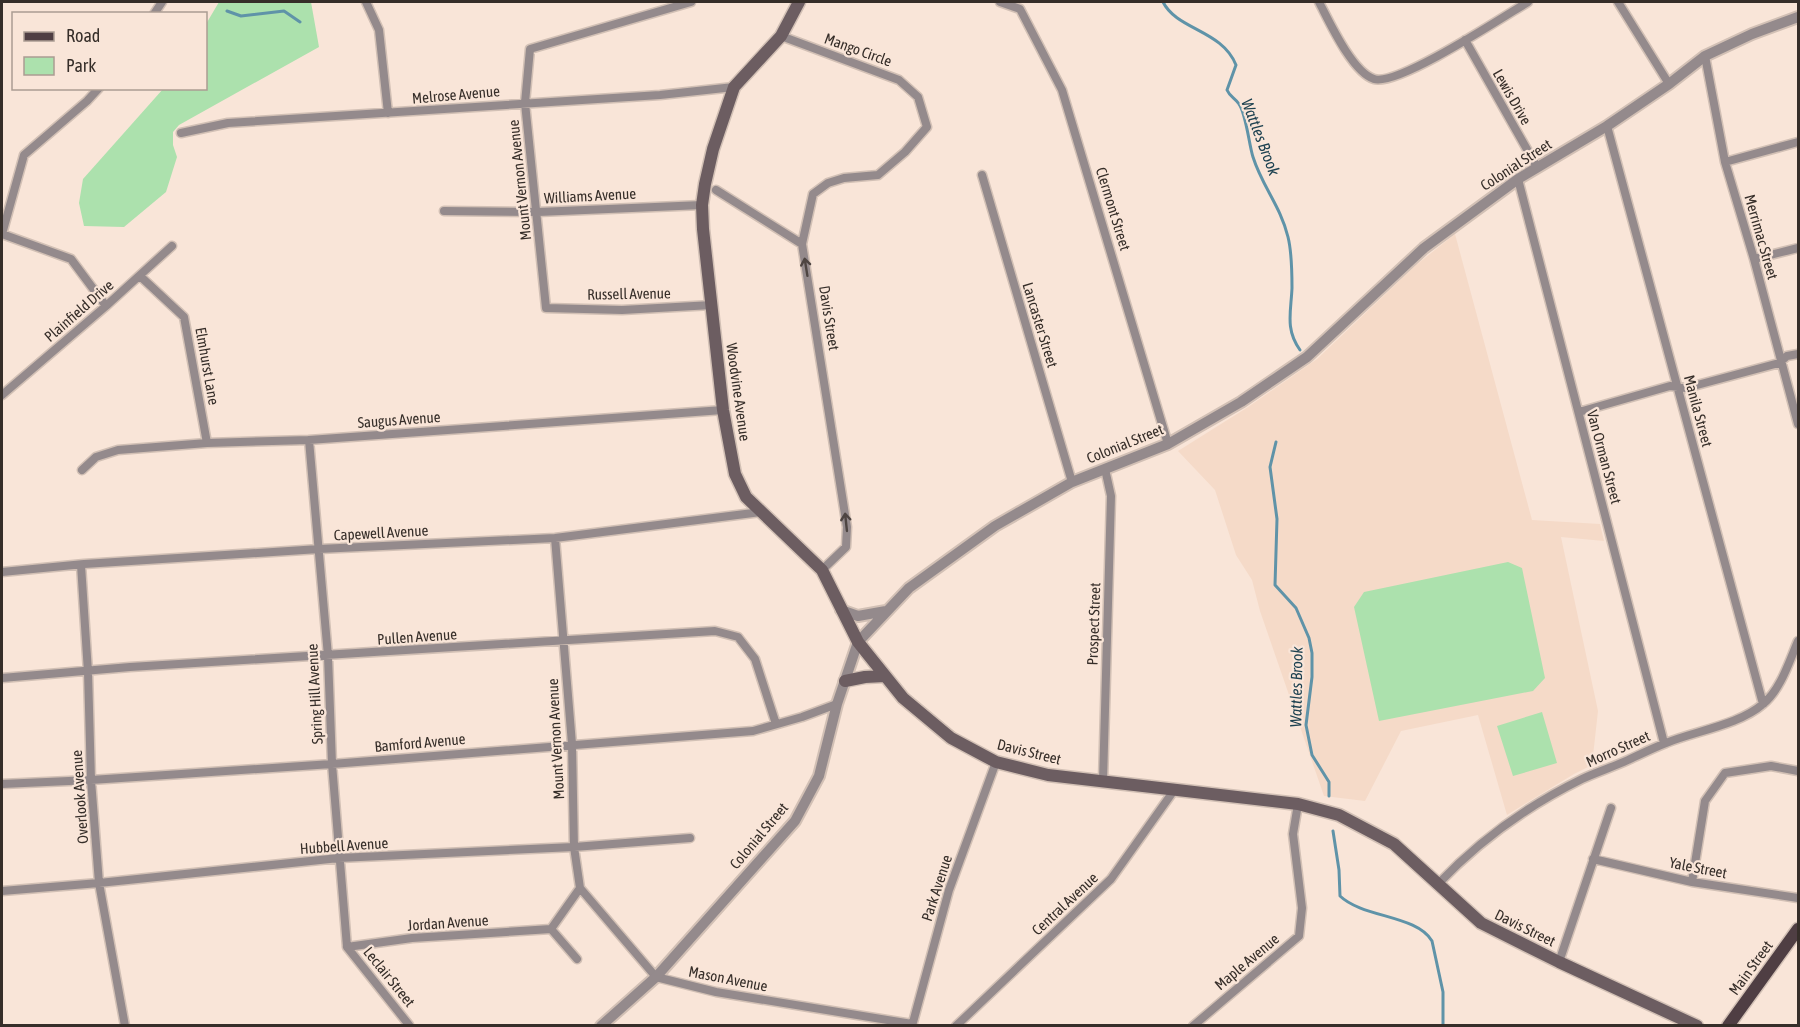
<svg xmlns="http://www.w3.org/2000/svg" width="1800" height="1027" viewBox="0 0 1800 1027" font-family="'Asap Condensed',sans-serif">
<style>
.built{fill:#f5dac8}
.green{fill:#ace1ad}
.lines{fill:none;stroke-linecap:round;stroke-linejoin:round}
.stream{stroke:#5f93a8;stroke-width:3}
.minor-casing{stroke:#d2c0b5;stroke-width:11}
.tertiary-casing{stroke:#d2c0b5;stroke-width:14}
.secondary-casing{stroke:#d2c0b5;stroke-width:15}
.primary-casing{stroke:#d2c0b5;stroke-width:15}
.minor{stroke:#948a8c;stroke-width:8}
.tertiary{stroke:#948a8c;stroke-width:10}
.secondary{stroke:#6c5d61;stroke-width:12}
.primary{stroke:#4f3e43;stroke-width:12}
.oneway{stroke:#4e4542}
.labels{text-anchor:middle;stroke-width:4.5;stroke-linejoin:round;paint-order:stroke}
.street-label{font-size:15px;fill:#362e29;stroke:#f9e5d8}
.water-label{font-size:16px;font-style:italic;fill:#1d4150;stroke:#f9e5d8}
</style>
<rect width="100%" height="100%" fill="#f9e5d8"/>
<path class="built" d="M 1455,234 L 1532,520 L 1600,524 L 1604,541 L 1561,537 L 1598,711 L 1592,765 L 1574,774 L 1507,815 L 1478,715 L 1401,731 L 1365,801 L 1324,796 L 1260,611 L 1252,580 L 1236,555 L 1215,490 L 1178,451 L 1248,407 L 1317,359 L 1416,265 Z"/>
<path class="green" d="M 219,2 L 311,2 L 319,47 L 179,125 L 173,132 L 173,145 L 177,157 L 166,192 L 124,227 L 84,226 L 79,203 L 83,179 L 163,89 L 206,88 L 206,24 Z
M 1508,562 L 1522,568 L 1545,678 L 1533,691 L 1379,721 L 1354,607 L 1364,592 Z
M 1542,712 L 1557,763 L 1513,776 L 1497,726 Z"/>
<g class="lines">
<path class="stream" d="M 1163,2 C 1177,30 1222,30 1236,65 L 1227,90 C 1230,97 1235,98 1239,104 C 1246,113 1249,145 1253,157 C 1262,186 1281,207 1288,237 C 1292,253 1292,271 1292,288 C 1291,312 1285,329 1300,350
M 227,11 L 241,16 L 284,11 L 300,22
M 1276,442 L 1270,467 L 1277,519 L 1275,585 L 1296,608 L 1309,638 L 1312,653 L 1312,677 L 1306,725 L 1312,755 L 1329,782 L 1329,796
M 1333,831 L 1339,870 L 1340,896 C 1363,918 1417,915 1432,941 L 1443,992 L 1443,1026"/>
<g class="minor-casing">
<path id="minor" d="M 366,2 L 379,30 L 388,113
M 691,2 L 530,49 L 525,103 L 546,308 L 622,310 L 712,305
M 1000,2 L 1020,9 L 1062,90 L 1168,444
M 1319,2 C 1329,21 1352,72 1374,79 C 1397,87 1503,17 1528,2
M 1618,2 L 1669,84
M 154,14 L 162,2
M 781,36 L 899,80 L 918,97 L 927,127 L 905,152 L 878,175 L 844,178 L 828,183 L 813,194 L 802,244 L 847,527 L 846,547 L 822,570
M 1465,40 L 1537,167
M 1705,56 L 1725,162 L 1754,259 L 1798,424
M 1607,126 L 1763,704
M 181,133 L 228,123 L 660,95 L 734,87
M 1725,162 L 1798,142
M 982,175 L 1072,482
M 1518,179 L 1664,743
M 716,190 L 802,244
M 444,211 L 538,212 L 702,205
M 2,234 L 24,155 L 87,101 L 99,88
M 2,234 L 71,259 L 106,306
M 1754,259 L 1798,248
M 140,276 L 184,317 L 207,443
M 2,395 L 106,306 L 172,246
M 1579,412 L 1670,386 L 1686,388 L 1779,363 L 1787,356 L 1798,354
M 309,440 L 328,656 L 332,764 L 347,947
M 82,470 L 96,457 L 118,450 L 207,443 L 309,440 L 723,410
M 81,565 L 88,672 L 91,780 L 99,883 L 125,1026
M 2,572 L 84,564 L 319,549 L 555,538 L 761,512
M 2,678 L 130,667 L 715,631 L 738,637 L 755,659 L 776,724
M 1103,781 L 1111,496 L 1105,469
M 2,784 L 91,780 L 332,764 L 753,731 L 802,717 L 837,704
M 1593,859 L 1692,882 L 1798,898
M 1692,882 L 1705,801 L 1725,773 L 1771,766 L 1798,771
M 1438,884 C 1479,841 1529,805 1582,779 C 1597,772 1613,767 1628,760 C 1641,754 1653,748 1666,743 C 1695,731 1739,725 1763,704 C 1781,689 1789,662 1798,641
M 580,888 L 656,977 L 716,992 L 912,1024
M 2,891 L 99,883 L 339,858 L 574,847 L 690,838
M 551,929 L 580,888 L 574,847 L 572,744 L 555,538
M 551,929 L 577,959
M 347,947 L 412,938 L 551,929
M 347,947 L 409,1025
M 1559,962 L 1611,808
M 912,1026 L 949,890 L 996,762
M 956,1026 L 1111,879 L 1175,789
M 1193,1026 L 1299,936 L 1302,908 L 1293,834 L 1298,804"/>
</g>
<g class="tertiary-casing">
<path id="tertiary" d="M 841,610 L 858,616 L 886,611
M 601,1026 L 656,977 L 795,821 L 819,776 L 837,704 L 858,642 L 909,588 L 995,526 L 1072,482 L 1168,444 L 1241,402 L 1307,357 L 1424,248 L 1518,179 L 1607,126 L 1669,84 L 1705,56 L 1752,34 L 1798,17"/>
</g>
<g class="secondary-casing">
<path id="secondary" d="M 799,2 L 781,36 L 734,87 L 713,149 L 705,184 L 702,205 L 703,229 L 723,410 L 735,474 L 746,497 L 822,570 L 858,642 L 903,698 L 951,738 L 996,762 L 1048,775 L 1298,804 L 1339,815 L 1394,844 L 1481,923 L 1559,962 L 1697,1026
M 845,681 L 865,677 L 885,676"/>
</g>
<g class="primary-casing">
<path id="primary" d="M 1728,1026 L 1798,929"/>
</g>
<use href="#minor" class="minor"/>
<use href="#tertiary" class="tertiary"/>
<use href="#secondary" class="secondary"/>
<use href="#primary" class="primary"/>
</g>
<defs><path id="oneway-shaft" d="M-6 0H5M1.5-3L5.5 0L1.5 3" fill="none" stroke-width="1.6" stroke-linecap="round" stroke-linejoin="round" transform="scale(1.5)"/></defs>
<g class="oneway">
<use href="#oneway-shaft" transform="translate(806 267) rotate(-99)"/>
<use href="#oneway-shaft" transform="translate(846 522) rotate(-96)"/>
</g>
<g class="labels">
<g class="street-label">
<text transform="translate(858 50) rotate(20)" y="5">Mango Circle</text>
<text transform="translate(456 95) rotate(-5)" y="5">Melrose Avenue</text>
<text transform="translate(1512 97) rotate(60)" y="5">Lewis Drive</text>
<text transform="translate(1516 165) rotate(-33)" y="5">Colonial Street</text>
<text transform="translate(520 180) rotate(-96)" y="5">Mount Vernon Avenue</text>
<text transform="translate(590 196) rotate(-3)" y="5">Williams Avenue</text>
<text transform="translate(1113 209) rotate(73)" y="5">Clermont Street</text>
<text transform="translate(1761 237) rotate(74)" y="5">Merrimac Street</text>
<text transform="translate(629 294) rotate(-1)" y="5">Russell Avenue</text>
<text transform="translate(79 311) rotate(-41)" y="5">Plainfield Drive</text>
<text transform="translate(829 318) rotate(81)" y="5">Davis Street</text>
<text transform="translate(1040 325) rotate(73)" y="5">Lancaster Street</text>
<text transform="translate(207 366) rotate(80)" y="5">Elmhurst Lane</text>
<text transform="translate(738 392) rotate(82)" y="5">Woodvine Avenue</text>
<text transform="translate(1698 411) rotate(75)" y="5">Manila Street</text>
<text transform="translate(399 420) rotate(-4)" y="5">Saugus Avenue</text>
<text transform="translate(1125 444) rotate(-22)" y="5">Colonial Street</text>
<text transform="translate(1604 457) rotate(75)" y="5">Van Orman Street</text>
<text transform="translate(381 533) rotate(-3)" y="5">Capewell Avenue</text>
<text transform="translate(1094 624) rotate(-88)" y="5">Prospect Street</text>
<text transform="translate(417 637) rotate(-4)" y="5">Pullen Avenue</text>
<text transform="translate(315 694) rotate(-93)" y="5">Spring Hill Avenue</text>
<text transform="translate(556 739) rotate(-93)" y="5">Mount Vernon Avenue</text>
<text transform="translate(420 743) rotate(-5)" y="5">Bamford Avenue</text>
<text transform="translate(1618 749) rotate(-24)" y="5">Morro Street</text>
<text transform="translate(1029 752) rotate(14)" y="5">Davis Street</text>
<text transform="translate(80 797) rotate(-94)" y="5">Overlook Avenue</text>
<text transform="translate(759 836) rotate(-50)" y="5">Colonial Street</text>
<text transform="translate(344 846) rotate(-4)" y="5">Hubbell Avenue</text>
<text transform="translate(1698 868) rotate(11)" y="5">Yale Street</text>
<text transform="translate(937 888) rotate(-72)" y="5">Park Avenue</text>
<text transform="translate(1065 904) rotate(-43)" y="5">Central Avenue</text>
<text transform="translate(448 923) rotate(-4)" y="5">Jordan Avenue</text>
<text transform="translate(1525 928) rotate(26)" y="5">Davis Street</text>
<text transform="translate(1247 962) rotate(-40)" y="5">Maple Avenue</text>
<text transform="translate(1751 968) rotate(-54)" y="5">Main Street</text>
<text transform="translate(389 977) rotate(51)" y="5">Leclair Street</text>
<text transform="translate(728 979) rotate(11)" y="5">Mason Avenue</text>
</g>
<g class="water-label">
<text transform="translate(1261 137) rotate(69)" y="6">Wattles Brook</text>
<text transform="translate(1296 687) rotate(-89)" y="6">Wattles Brook</text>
</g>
</g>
<rect width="1800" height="1027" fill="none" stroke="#362e29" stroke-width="6"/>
<rect x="12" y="12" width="195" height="78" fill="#f9e5d8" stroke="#ab9c92" stroke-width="1.5"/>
<rect x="24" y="32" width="30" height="9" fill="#4f3e43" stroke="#ab9c92" stroke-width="1.5"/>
<text x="66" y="42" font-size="18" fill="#362e29">Road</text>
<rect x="24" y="57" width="30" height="18" fill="#ace1ad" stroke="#ab9c92" stroke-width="1.5"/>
<text x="66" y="72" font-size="18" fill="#362e29">Park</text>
</svg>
